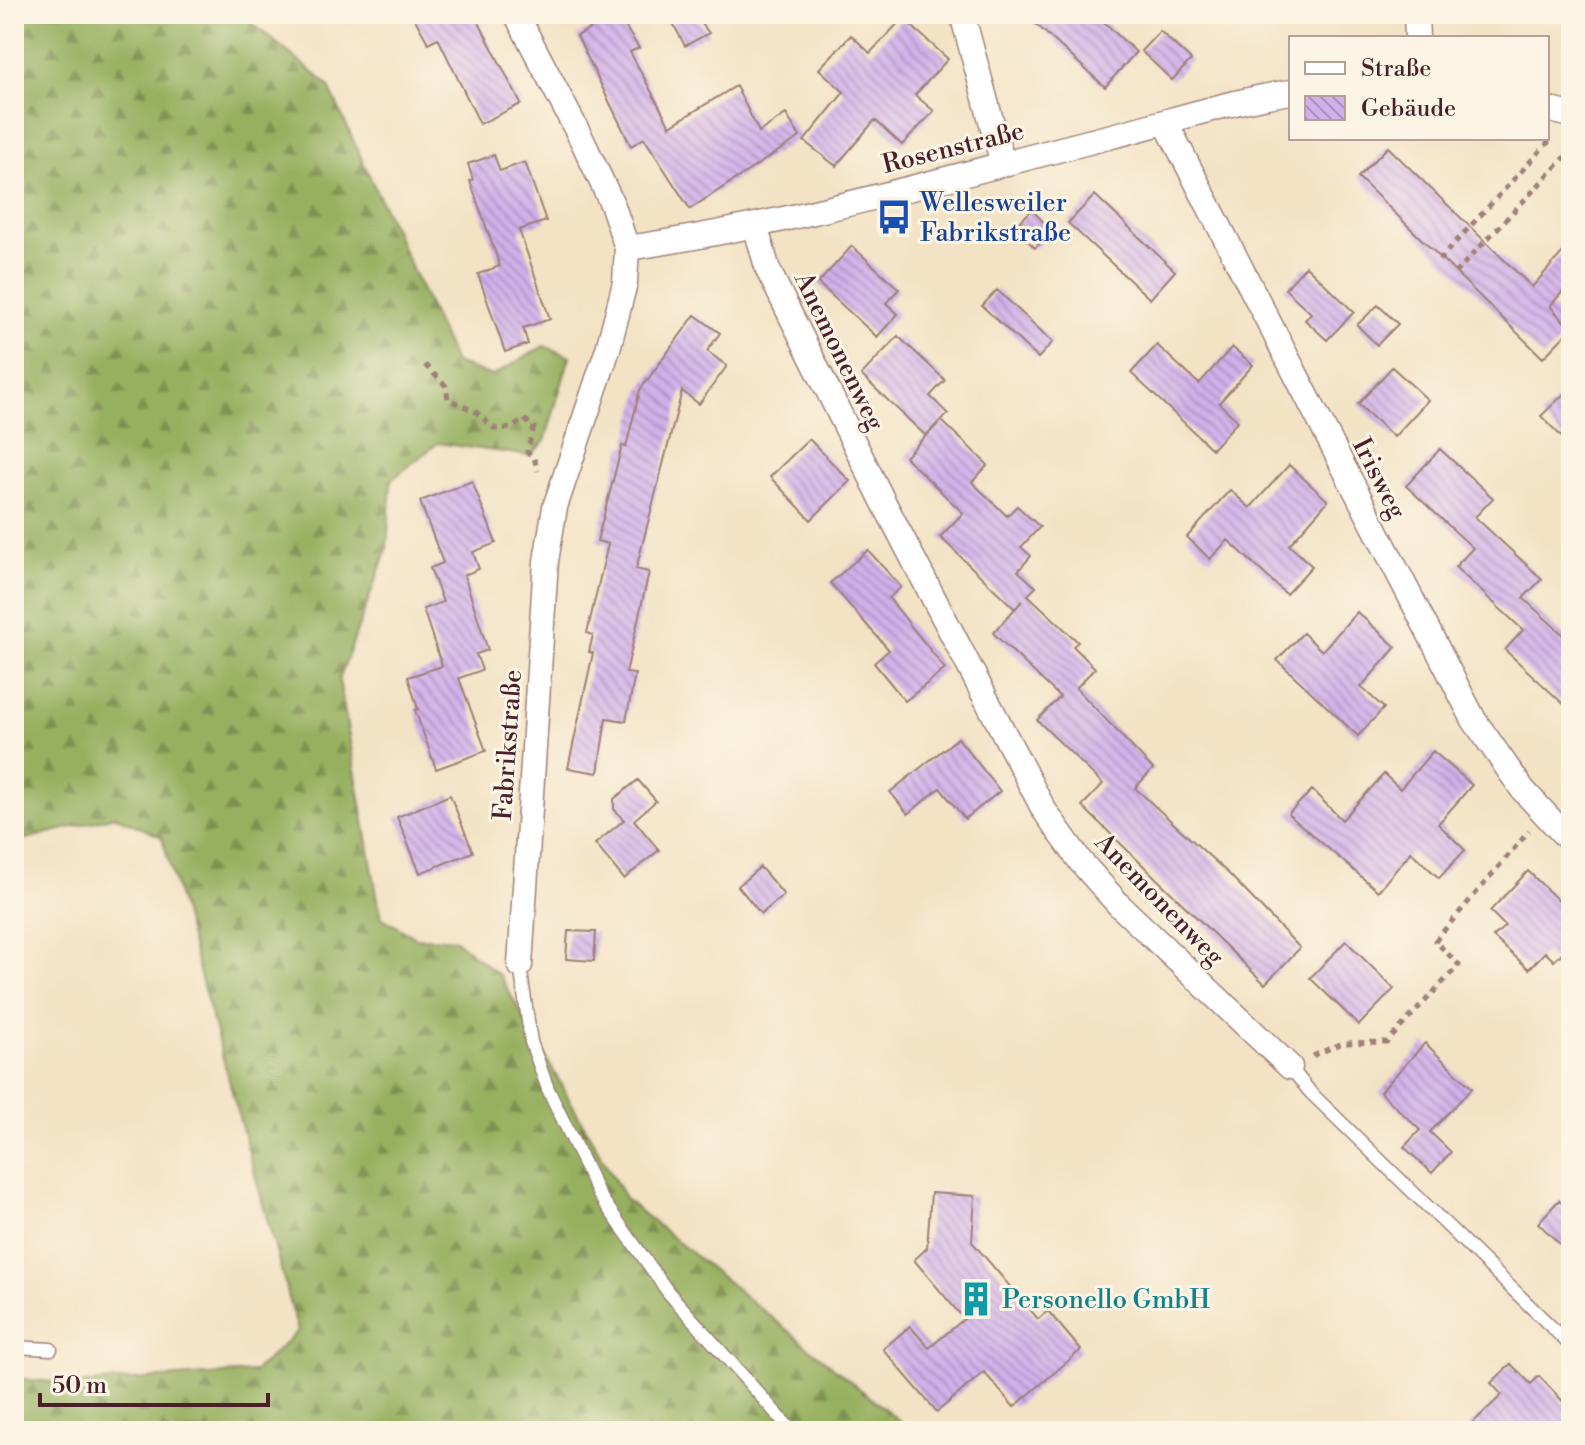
<svg xmlns="http://www.w3.org/2000/svg" width="1585" height="1445" viewBox="0 0 1585 1445" font-family="'Libre Bodoni',serif">
<style>
.forest{fill:url(#forest-firs);stroke:#706846;stroke-width:2}
.building{fill:url(#building-back-hatch)}
.lines{fill:none;stroke-linecap:round;stroke-linejoin:round}
.service-casing{stroke:#9e8078;stroke-width:15}
.minor-casing{stroke:#9e8078;stroke-width:27}
.path{stroke:#9e8078;stroke-width:5;stroke-dasharray:6 6;stroke-linecap:butt}
.service{stroke:#fff;stroke-width:12}
.minor{stroke:#fff;stroke-width:24}
.labels{text-anchor:middle;stroke-width:6;stroke-linejoin:round;paint-order:stroke}
.street-label{font-size:26px;fill:#4a1f2b;stroke:#fcf5e5}
.transit-label{font-size:26px;fill:#164399;stroke:#fcf5e5;text-anchor:start}
.culture-label{font-size:26px;fill:#0d838f;stroke:#fcf5e5;text-anchor:start}
</style>
<defs>
<pattern id="forest-firs" width="22" height="20" patternUnits="userSpaceOnUse" patternTransform="scale(2)"><rect width="22" height="20" fill="#97b060"/><path d="M5 1l3.5 6h-7zM16 11l3.5 6h-7z" fill="#7d8f4f"/></pattern>
<pattern id="building-back-hatch" width="6" height="6" patternUnits="userSpaceOnUse" patternTransform="scale(2)"><rect width="6" height="6" fill="#d2b0ea"/><path d="M-1 5l2 2M0 0l6 6M5-1l2 2" fill="none" stroke="#ac8fbe"/></pattern>
</defs>
<rect width="100%" height="100%" fill="#fcf5e5"/>
<filter id="ink" filterUnits="userSpaceOnUse"><feTurbulence type="fractalNoise" baseFrequency=".0125" numOctaves="2"/><feDisplacementMap in="SourceGraphic" scale="16" xChannelSelector="R" yChannelSelector="G"/><feConvolveMatrix kernelMatrix="1 2 1 2 8 2 1 2 1" color-interpolation-filters="sRGB"/></filter>
<filter id="wash" filterUnits="userSpaceOnUse"><feTurbulence type="fractalNoise" baseFrequency=".006" numOctaves="4" result="noise"/><feDisplacementMap in="SourceGraphic" scale="32" xChannelSelector="R" yChannelSelector="G"/><feGaussianBlur stdDeviation="1.8" result="paint"/><feColorMatrix in="noise" values="0 0 0 0 0 0 0 0 0 0 0 0 0 0 0 0 0 1.4 0 .05"/><feComposite in="paint" operator="in"/></filter>
<g filter="url(#wash)">
<rect width="100%" height="100%" fill="#f3e2c4"/>
<path class="forest" d="M 14,14 L 241,14 L 328,85 L 455,363 L 492,376 L 544,346 L 570,356 L 545,441 L 530,456 L 438,443 L 391,480 L 387,549 L 339,680 L 381,917 L 416,938 L 454,939 L 500,976 L 626,1200 L 912,1431 L 14,1431 L 14,1378 L 71,1384 L 254,1372 L 298,1331 L 162,837 L 115,816 L 14,842 Z"/>
<g id="blocks">
<path class="building" d="M 412,14 L 482,14 L 476,17 L 521,104 L 480,124 L 438,38 L 428,43 Z
M 617,14 L 639,48 L 630,52 L 670,126 L 736,86 L 759,132 L 786,114 L 800,137 L 690,209 L 644,138 L 631,146 L 577,36 Z
M 668,14 L 694,14 L 709,33 L 685,46 Z
M 1025,14 L 1095,14 L 1136,52 L 1105,87 Z
M 903,18 L 948,59 L 915,95 L 934,111 L 902,145 L 875,120 L 836,166 L 804,141 L 844,92 L 819,69 L 851,35 L 870,53 Z
M 1160,31 L 1191,60 L 1172,80 L 1141,51 Z
M 1388,147 L 1532,287 L 1571,243 L 1571,282 L 1550,306 L 1571,329 L 1543,358 L 1358,177 Z
M 494,155 L 500,171 L 525,162 L 546,221 L 519,230 L 550,319 L 523,328 L 528,344 L 505,352 L 478,274 L 500,266 L 470,181 L 473,180 L 468,164 Z
M 1095,195 L 1175,271 L 1150,299 L 1068,223 Z
M 1032,210 L 1052,231 L 1035,248 L 1014,227 Z
M 852,246 L 899,289 L 886,303 L 898,314 L 877,337 L 818,283 Z
M 1306,266 L 1354,312 L 1327,340 L 1305,320 L 1311,313 L 1285,289 Z
M 997,290 L 1053,342 L 1038,358 L 982,306 Z
M 1378,305 L 1398,324 L 1377,345 L 1357,325 Z
M 695,315 L 720,333 L 707,351 L 727,366 L 699,404 L 682,391 L 636,569 L 649,572 L 626,673 L 635,674 L 626,721 L 606,718 L 598,773 L 568,768 L 593,653 L 589,652 L 593,635 L 587,633 L 608,544 L 597,541 L 622,446 L 626,447 L 640,390 Z
M 898,336 L 945,380 L 930,396 L 948,414 L 926,436 L 861,375 Z
M 1157,345 L 1199,384 L 1232,347 L 1253,365 L 1219,403 L 1238,421 L 1212,449 L 1131,373 Z
M 1392,367 L 1428,400 L 1394,437 L 1358,404 Z
M 1571,387 L 1571,446 L 1541,416 Z
M 941,420 L 988,465 L 972,482 L 1007,516 L 1017,506 L 1040,527 L 1021,547 L 1031,556 L 1018,571 L 1036,587 L 1028,595 L 1078,642 L 1073,646 L 1095,668 L 1076,688 L 1153,769 L 1135,788 L 1230,875 L 1300,948 L 1265,984 L 1082,806 L 1103,784 L 1037,720 L 1060,697 L 993,633 L 1022,601 L 1015,609 L 940,537 L 963,513 L 905,457 Z
M 809,439 L 850,481 L 811,520 L 770,477 Z
M 1440,449 L 1493,498 L 1475,517 L 1542,579 L 1523,598 L 1571,642 L 1571,711 L 1505,650 L 1523,630 L 1455,567 L 1473,548 L 1406,486 Z
M 1289,465 L 1328,501 L 1289,545 L 1312,566 L 1286,594 L 1228,540 L 1210,559 L 1187,537 L 1230,490 L 1250,508 Z
M 472,481 L 496,543 L 473,552 L 479,569 L 464,575 L 488,650 L 476,654 L 482,670 L 459,678 L 486,751 L 436,769 L 415,710 L 418,709 L 408,677 L 442,666 L 423,609 L 443,602 L 430,568 L 443,563 L 420,501 Z
M 868,550 L 901,587 L 889,598 L 945,669 L 905,701 L 874,663 L 889,650 L 830,583 Z
M 1357,612 L 1396,647 L 1361,687 L 1384,708 L 1358,736 L 1277,660 L 1303,633 L 1322,651 Z
M 958,738 L 1000,791 L 965,819 L 940,788 L 908,814 L 890,792 Z
M 1433,751 L 1472,785 L 1438,824 L 1465,850 L 1439,878 L 1411,852 L 1378,891 L 1288,814 L 1312,790 L 1342,820 L 1384,774 L 1400,789 Z
M 638,780 L 656,801 L 634,820 L 659,850 L 624,879 L 595,844 L 624,820 L 614,809 L 614,799 Z
M 450,795 L 473,852 L 420,873 L 397,817 Z
M 760,867 L 784,895 L 761,914 L 738,886 Z
M 1528,871 L 1571,913 L 1571,944 L 1554,961 L 1545,952 L 1529,969 L 1493,937 L 1505,926 L 1490,911 Z
M 568,931 L 596,932 L 594,961 L 566,959 Z
M 1346,941 L 1394,989 L 1359,1025 L 1310,978 Z
M 1425,1043 L 1472,1088 L 1430,1132 L 1451,1152 L 1432,1173 L 1404,1147 L 1420,1130 L 1380,1092 Z
M 931,1193 L 975,1196 L 972,1242 L 1038,1319 L 1048,1311 L 1081,1350 L 1014,1407 L 984,1372 L 937,1412 L 883,1349 L 910,1326 L 929,1348 L 964,1319 L 914,1260 L 927,1248 Z
M 1559,1200 L 1571,1212 L 1571,1255 L 1538,1223 Z
M 1511,1364 L 1531,1384 L 1539,1376 L 1571,1410 L 1571,1431 L 1464,1431 L 1502,1395 L 1491,1383 Z"/>
</g>
</g>
<g filter="url(#ink)">
<use href="#blocks" fill-opacity="0" stroke="#9e8078" stroke-width="2"/>
<g class="lines">
<g class="service-casing">
<path id="service" d="M 520,965 L 531,1042 L 548,1089 L 599,1195 L 668,1292 L 792,1431
M 1290,1067 L 1310,1092 L 1571,1346
M 14,1347 L 51,1349"/>
</g>
<g class="minor-casing">
<path id="minor" d="M 516,14 L 583,142 L 613,206 L 627,248 L 625,283 L 608,349 L 555,507 L 546,561 L 520,965
M 962,14 L 1003,164
M 1416,14 L 1417,38
M 1547,109 L 1571,115
M 1166,123 L 1474,720 L 1523,790 L 1571,842
M 755,225 L 768,270 L 885,505 L 1044,810 L 1081,862 L 1119,905 L 1290,1067
M 627,248 C 789,225 949,177 1108,137 C 1169,122 1229,101 1291,92"/>
</g>
<path class="path" d="M 1439,260 L 1553,137
M 1455,273 L 1571,151
M 425,365 L 446,386 L 448,399 L 476,412 L 495,429 L 512,428 L 524,419 L 534,427 L 527,452 L 534,458 L 538,471
M 1313,1056 L 1342,1043 L 1387,1042 L 1459,965 L 1435,941 L 1529,831"/>
<use href="#service" class="service"/>
<use href="#minor" class="minor"/>
</g>
</g>
<defs>
<g id="bus-bare" transform="scale(2.76)"><path d="M-5-6H5V4H4V6H2V4H-2V6H-4V4H-5ZM-3.5-4V0h7V-4ZM-3.5 1.2v1.5H-2V1.2ZM2 1.2v1.5H3.5V1.2Z" fill="#1a4fb4" stroke="#fcf5e5" stroke-width="2.5" paint-order="stroke"/></g>
<g id="building-bare" transform="scale(2.76)"><path d="M-4-6H4V6H1V3H-1V6H-4ZM-2.5-4.3h1.7v1.8h-1.7ZM.8-4.3h1.7v1.8H.8ZM-2.5-1h1.7V.8h-1.7ZM.8-1h1.7V.8H.8Z" fill="#0f9aa8" stroke="#fcf5e5" stroke-width="2.5" paint-order="stroke"/></g>
</defs>
<g fill-rule="evenodd">
<use href="#bus-bare" x="894" y="217"/>
<use href="#building-bare" x="976" y="1299"/>
</g>
<g class="labels">
<g class="street-label">
<text transform="translate(953 147) rotate(-14)" y="9">Rosenstraße</text>
<text transform="translate(840 351) rotate(64)" y="9">Anemonenweg</text>
<text transform="translate(1380 478) rotate(63)" y="9">Irisweg</text>
<text transform="translate(507 745) rotate(-86)" y="9">Fabrikstraße</text>
<text transform="translate(1160 899) rotate(46)" y="9">Anemonenweg</text>
</g>
<g class="transit-label">
<text x="920" y="211">Wellesweiler<tspan x="920" dy="30">Fabrikstraße</tspan></text>
</g>
<g class="culture-label">
<text x="1002" y="1308">Personello GmbH</text>
</g>
</g>
<rect width="1585" height="1445" fill="none" stroke="#fcf5e5" stroke-width="48"/>
<rect x="1289" y="36" width="260" height="104" fill="#fcf5e5" stroke="#b59f9b" stroke-width="2"/>
<rect x="1305" y="62" width="40" height="12" fill="#ffffff" stroke="#b59f9b" stroke-width="2"/>
<text x="1361" y="76" font-size="24" fill="#4a1f2b">Straße</text>
<rect x="1305" y="96" width="40" height="24" fill="url(#building-back-hatch)" stroke="#b59f9b" stroke-width="2"/>
<text x="1361" y="116" font-size="24" fill="#4a1f2b">Gebäude</text>
<path d="M40 1393v12h228v-12" fill="none" stroke="#4a1f2b" stroke-width="4"/>
<text x="52" y="1393" font-size="24" fill="#4a1f2b" stroke="#fcf5e5" stroke-width="6" paint-order="stroke">50 m</text>
</svg>
